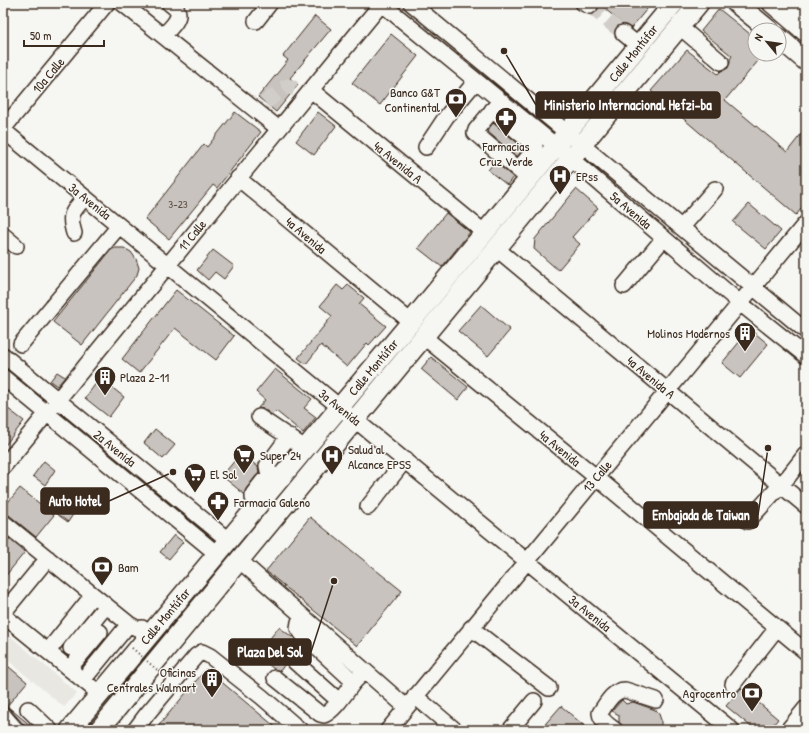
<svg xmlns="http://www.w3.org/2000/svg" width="809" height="733" viewBox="0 0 809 733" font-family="'Patrick Hand',sans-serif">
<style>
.built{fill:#e8e7e2}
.building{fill:#c8c3be;stroke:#3b2a1e}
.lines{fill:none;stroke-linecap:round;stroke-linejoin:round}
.minor-tunnel{stroke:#d1cdc8;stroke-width:15;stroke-dasharray:15 8;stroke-linecap:butt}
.minor-casing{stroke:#3b2a1e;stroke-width:18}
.major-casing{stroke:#3b2a1e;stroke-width:22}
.minor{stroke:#f6f6f2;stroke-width:15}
.major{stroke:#f6f6f2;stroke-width:19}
.path-bridge{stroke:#3b2a1e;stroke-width:2;stroke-dasharray:1 3;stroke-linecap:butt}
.labels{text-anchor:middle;stroke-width:3;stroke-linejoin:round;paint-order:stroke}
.number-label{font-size:11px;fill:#5e5046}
.street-label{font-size:13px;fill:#3b2a1e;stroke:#f6f6f2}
.poi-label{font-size:13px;fill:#3b2a1e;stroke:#f6f6f2;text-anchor:start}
.leader{fill:none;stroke:#3b2a1e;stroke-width:1.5}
.callout-dot{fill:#3b2a1e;stroke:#f6f6f2;stroke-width:1.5}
.callout{fill:#3b2a1e;stroke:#3b2a1e;stroke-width:1.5}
.callout-label{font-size:14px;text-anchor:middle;font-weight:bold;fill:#fff}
</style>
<rect width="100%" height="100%" fill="#f6f6f2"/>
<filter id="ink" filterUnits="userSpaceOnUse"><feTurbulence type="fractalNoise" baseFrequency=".025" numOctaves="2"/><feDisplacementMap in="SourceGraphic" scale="8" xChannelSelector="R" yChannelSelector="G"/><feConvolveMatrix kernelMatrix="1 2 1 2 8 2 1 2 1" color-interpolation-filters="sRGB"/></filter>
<g filter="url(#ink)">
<path class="built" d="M 3,630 L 77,693 L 64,707 L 3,656 Z"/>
<path class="building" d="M 598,3 L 652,3 L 631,28 L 623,24 Z
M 719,9 L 755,38 L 755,54 L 764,54 L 725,100 L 787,152 L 806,128 L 806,203 L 796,215 L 651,91 L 687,50 L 718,74 L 721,71 L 724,70 L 728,68 L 730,63 L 730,59 L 732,56 L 701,31 Z
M 315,16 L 331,29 L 290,78 L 298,85 L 276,112 L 258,97 L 288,60 L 283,56 Z
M 391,34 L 418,56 L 380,105 L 352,83 Z
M 235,112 L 261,132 L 217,188 L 213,185 L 169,239 L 145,219 L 204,144 L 207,147 Z
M 318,112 L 336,126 L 314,155 L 296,141 Z
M 493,123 L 524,148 L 517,157 L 487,131 Z
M 495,162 L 513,177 L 507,185 L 488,170 Z
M 576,189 L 598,208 L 572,237 L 580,244 L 558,270 L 534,249 L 535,239 Z
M 749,204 L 781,231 L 766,249 L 733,222 Z
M 446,213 L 470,232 L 442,267 L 418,248 Z
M 115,248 L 124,248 L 131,252 L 136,259 L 139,268 L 137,275 L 82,345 L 53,322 L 111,250 Z
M 213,250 L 234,266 L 224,279 L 215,272 L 208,280 L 197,270 Z
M 337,285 L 343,290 L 348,285 L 364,298 L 359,304 L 386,326 L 369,345 L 367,343 L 347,367 L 321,345 L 306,364 L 298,358 L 332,316 L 320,306 Z
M 176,290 L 234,336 L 216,360 L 175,328 L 139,373 L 122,359 Z
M 481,305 L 510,330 L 488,356 L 458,331 Z
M 750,329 L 768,344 L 740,378 L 722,363 Z
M 431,357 L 468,387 L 458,400 L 421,369 Z
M 275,369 L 312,399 L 304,408 L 316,417 L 303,433 L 276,411 L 272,415 L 264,409 L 258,408 L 265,400 L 256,392 Z
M 57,372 L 65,377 L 57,386 L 50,381 Z
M 100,378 L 124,397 L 109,417 L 85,398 Z
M 3,405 L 24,421 L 3,448 Z
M 155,429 L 175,445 L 163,459 L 144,443 Z
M 241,453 L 258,467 L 259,473 L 256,476 L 246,489 L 244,494 L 222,476 Z
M 44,461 L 55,470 L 45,485 L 33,476 Z
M 20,488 L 54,515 L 36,537 L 9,515 L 3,513 L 3,508 Z
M 57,500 L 74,513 L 68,522 L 50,509 Z
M 310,517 L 402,591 L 357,646 L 266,571 Z
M 3,534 L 25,552 L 3,579 Z
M 174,535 L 183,542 L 169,559 L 160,552 Z
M 279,627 L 292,637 L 293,636 L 300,645 L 295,652 L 291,653 L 287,655 L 285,660 L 285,664 L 280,671 L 274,669 L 257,655 Z
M 3,662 L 27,682 L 7,706 L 36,730 L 25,730 L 23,724 L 10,709 L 3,706 Z
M 206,669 L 279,730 L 155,730 Z
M 741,688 L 778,719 L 769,730 L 755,730 L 726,706 Z
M 622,700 L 626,704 L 633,702 L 653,709 L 657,711 L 659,714 L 661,720 L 661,730 L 624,730 L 623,726 L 619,722 L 619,715 L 612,711 Z
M 561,706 L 589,730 L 540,730 Z"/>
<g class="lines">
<path class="minor-tunnel" d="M 590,6 L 623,33
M 265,103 L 282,89 L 288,86 L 295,89"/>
<g class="minor-casing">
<path id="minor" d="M 122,3 L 279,129
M 381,3 L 556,146 L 740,303 L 806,356
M 411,3 L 806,331
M 583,3 L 590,6
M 790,18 L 805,3
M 256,21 L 270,3
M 680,27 L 721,62
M 623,33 L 639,46
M 163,36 C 168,30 182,19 177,10 C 175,8 172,5 169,3
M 311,90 L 485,233
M 500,101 L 476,130 L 475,133 L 529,179
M 492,110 L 535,146 L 535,149 L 518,169
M 3,129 L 107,3
M 3,130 L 732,730
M 426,147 L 446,117 L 476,81
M 238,178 L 411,322
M 682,227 L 715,189
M 74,233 C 68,213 73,212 85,197
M 3,235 L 16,246
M 497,249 L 806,506
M 624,286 L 664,238
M 424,337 L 596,477 L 806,652
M 21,344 L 119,226
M 3,355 L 228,540
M 3,377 L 217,554
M 259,417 L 305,448
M 3,467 L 382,3
M 279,479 L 268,471 L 267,466 L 289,436
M 258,505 L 253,498 L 253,494 L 263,481 L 267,480 L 276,484
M 368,507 L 405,460
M 748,521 L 788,477 L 806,454
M 3,522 L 129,624 L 138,629 L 142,628
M 239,560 L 406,707
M 3,613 L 48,558
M 3,615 L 100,694
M 304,617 L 299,622 L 298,628 L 303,635 L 354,682 L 361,675
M 471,628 L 549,688
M 71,648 L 106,606
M 48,651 L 93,595
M 294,661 L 339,701
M 69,669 L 100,632
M 275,678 L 320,714 L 324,715 C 335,710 346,692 354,682
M 83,680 L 129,624
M 733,684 L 777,628
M 415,696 L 455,730
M 28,709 L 50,730
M 3,715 L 16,730
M 135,730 L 147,714 L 196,656 L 202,652 L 210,656 L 262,697 L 300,730
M 388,730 L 806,223
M 510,730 L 534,701
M 615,730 C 608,725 601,721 600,713 C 606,704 613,690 625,690 L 656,700
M 788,730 L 806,708"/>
</g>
<g class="major-casing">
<path id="major" d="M 736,3 L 769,30
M 772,3 L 806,32
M 779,38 L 806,61
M 70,730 L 411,322 L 674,3
M 99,730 L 699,3"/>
</g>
<use href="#minor" class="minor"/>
<use href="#major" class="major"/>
<path class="path-bridge" d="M 132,648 L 163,675"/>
</g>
</g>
<defs>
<g id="bank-pin" transform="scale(1.15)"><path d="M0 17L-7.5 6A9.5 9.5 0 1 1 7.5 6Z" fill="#3b2a1e" stroke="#f6f6f2"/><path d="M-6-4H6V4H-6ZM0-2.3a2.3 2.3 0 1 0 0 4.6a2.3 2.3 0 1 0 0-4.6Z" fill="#fff"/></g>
<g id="pharmacy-pin" transform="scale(1.15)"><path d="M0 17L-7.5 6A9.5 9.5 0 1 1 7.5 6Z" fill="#3b2a1e" stroke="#f6f6f2"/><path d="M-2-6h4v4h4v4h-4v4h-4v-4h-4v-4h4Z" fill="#fff"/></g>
<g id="hospital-pin" transform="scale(1.15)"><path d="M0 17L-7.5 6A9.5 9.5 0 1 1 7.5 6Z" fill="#3b2a1e" stroke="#f6f6f2"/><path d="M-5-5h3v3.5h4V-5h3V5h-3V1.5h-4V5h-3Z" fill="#fff"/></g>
<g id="building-pin" transform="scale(1.15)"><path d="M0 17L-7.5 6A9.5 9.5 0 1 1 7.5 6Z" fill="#3b2a1e" stroke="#f6f6f2"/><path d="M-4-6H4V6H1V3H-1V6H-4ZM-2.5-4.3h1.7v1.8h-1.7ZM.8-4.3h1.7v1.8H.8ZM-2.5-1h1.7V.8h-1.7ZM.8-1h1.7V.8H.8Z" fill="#fff"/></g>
<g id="supermarket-pin" transform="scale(1.15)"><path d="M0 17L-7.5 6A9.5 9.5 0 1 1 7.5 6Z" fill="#3b2a1e" stroke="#f6f6f2"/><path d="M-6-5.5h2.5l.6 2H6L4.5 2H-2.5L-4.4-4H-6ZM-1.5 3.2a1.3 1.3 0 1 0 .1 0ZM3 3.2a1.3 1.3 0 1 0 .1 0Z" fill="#fff"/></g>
</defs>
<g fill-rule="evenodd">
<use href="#bank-pin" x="456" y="99"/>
<use href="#pharmacy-pin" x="506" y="118"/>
<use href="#hospital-pin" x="560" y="176"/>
<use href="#building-pin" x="745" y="333"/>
<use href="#building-pin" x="105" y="377"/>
<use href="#supermarket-pin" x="244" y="455"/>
<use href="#hospital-pin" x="332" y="456"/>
<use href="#supermarket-pin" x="195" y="474"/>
<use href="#pharmacy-pin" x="218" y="502"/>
<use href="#bank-pin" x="102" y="567"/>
<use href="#building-pin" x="212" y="679"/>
<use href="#bank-pin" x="752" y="693"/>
</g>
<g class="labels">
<g class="number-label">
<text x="178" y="208">3-23</text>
</g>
<g class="street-label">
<text transform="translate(633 53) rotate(-51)" y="5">Calle Montúfar</text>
<text transform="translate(48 75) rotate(-50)" y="5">10a Calle</text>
<text transform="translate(398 162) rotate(39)" y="5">4a Avenida A</text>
<text transform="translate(90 201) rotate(39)" y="5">3a Avenida</text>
<text transform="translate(631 210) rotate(40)" y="5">5a Avenida</text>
<text transform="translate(192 235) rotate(-51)" y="5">11 Calle</text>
<text transform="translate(306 235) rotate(40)" y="5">4a Avenida</text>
<text transform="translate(373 367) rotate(-50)" y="5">Calle Montúfar</text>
<text transform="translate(651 377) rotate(40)" y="5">4a Avenida A</text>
<text transform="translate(340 407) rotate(39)" y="5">3a Avenida</text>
<text transform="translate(115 448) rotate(39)" y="5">2a Avenida</text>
<text transform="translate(560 448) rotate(39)" y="5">4a Avenida</text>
<text transform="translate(597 476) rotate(-50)" y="5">13 Calle</text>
<text transform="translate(590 613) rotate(39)" y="5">3a Avenida</text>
<text transform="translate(165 616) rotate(-50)" y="5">Calle Montúfar</text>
</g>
<g class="poi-label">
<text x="440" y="97" text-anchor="end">Banco G&amp;T<tspan x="440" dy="15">Continental</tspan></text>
<text x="506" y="151" text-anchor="middle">Farmacias<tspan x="506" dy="15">Cruz Verde</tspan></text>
<text x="576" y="181">EPss</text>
<text x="730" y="338" text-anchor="end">Molinos Modernos</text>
<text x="120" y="382">Plaza 2-11</text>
<text x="348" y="454">Salud al<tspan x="348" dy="15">Alcance EPSS</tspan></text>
<text x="260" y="460">Super 24</text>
<text x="210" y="479">El Sol</text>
<text x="234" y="507">Farmacia Galeno</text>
<text x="118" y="572">Bam</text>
<text x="196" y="677" text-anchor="end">Oficinas<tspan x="196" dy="15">Centrales Walmart</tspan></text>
<text x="736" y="698" text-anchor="end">Agrocentro</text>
</g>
</g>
<path class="leader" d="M504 51L536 105M173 472L109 501M768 448L758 515M334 581L311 652"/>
<g class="callout-dot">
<circle cx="504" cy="51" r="4"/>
<circle cx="173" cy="472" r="4"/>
<circle cx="768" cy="448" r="4"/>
<circle cx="334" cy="581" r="4"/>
</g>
<g class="callout">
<rect x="536" y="92" width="184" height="26" rx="4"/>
<rect x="41" y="488" width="68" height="26" rx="4"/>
<rect x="644" y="502" width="114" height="26" rx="4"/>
<rect x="229" y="639" width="82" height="26" rx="4"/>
</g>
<g class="callout-label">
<text x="628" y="110">Ministerio Internacional Hefzi-ba</text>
<text x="75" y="506">Auto Hotel</text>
<text x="701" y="520">Embajada de Taiwan</text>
<text x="270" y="657">Plaza Del Sol</text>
</g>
<rect width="809" height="733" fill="none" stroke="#f6f6f2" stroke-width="16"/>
<rect x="8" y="8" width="793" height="717" fill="none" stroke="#3b2a1e" stroke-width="1.5" filter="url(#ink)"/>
<g transform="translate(767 42) rotate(299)"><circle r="19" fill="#f6f6f2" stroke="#aba49d"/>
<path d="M0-3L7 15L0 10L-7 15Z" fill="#3b2a1e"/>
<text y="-6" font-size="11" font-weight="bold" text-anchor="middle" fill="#3b2a1e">N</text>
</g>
<path d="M24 40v6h80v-6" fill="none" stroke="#3b2a1e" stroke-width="2"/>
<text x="30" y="40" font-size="12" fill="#3b2a1e" stroke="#f6f6f2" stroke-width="3" paint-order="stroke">50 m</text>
</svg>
